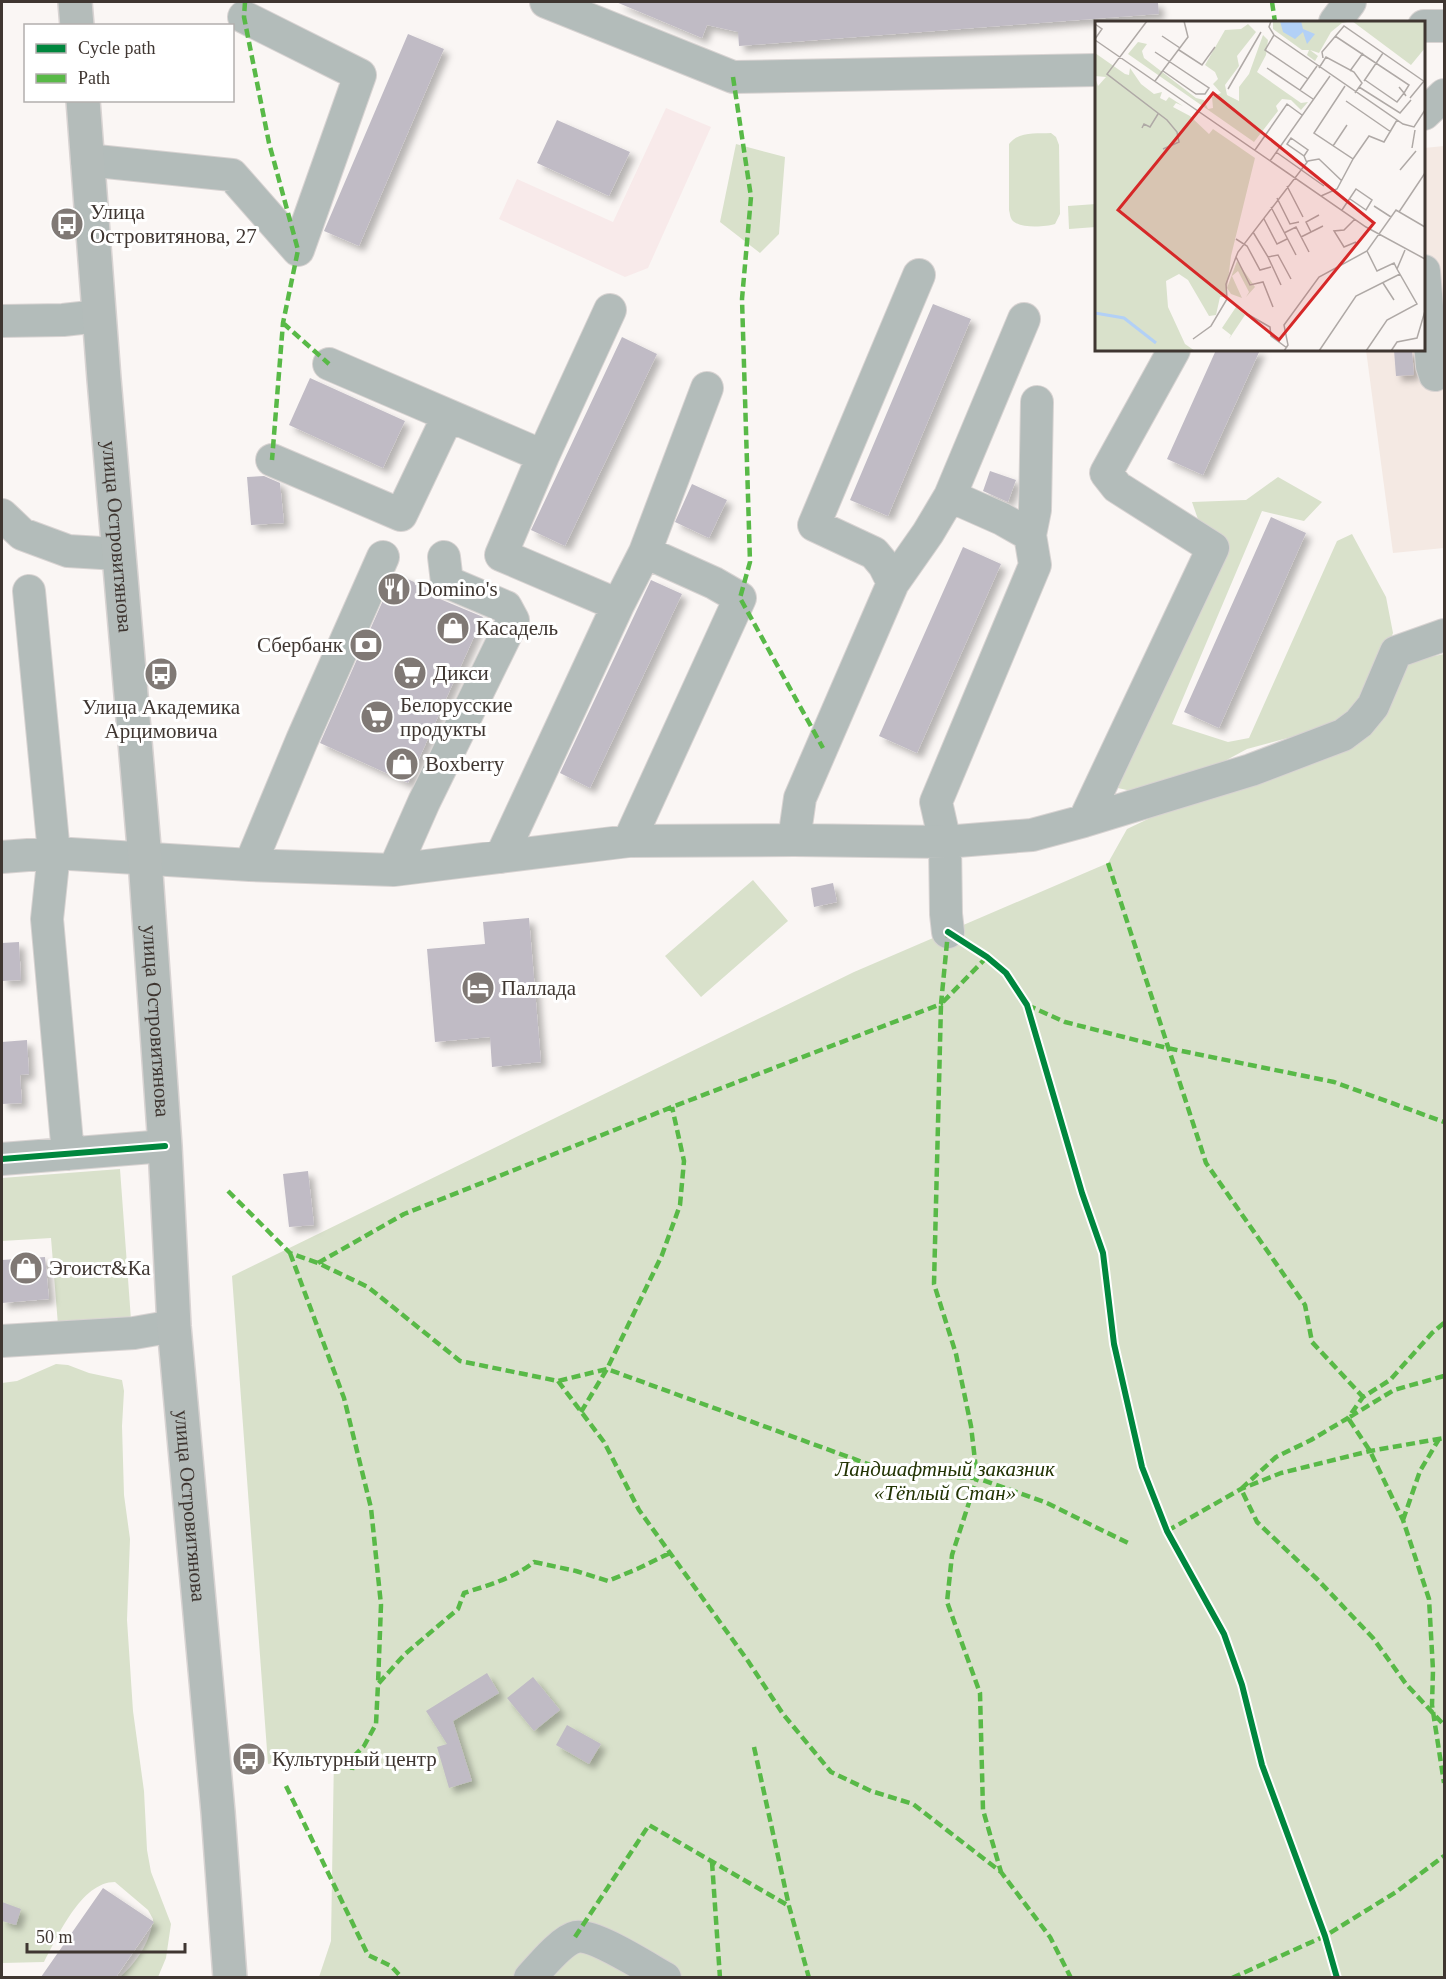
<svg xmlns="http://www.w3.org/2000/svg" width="1446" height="1979" viewBox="0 0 1446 1979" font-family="Georgia,serif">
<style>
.industrial{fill:#f8eaea}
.built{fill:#f4e9e3}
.green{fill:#d9e1cb}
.building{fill:#c0bbc5;filter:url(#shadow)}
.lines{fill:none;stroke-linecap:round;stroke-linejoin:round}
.minor-casing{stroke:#d8d3d2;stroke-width:34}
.major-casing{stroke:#d8d3d2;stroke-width:36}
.minor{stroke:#b3bcba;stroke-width:32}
.major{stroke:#b4bcba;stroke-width:33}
.quiet{stroke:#58b947;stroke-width:4.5;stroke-dasharray:9 4.5;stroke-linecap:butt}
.cycleway-casing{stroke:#fff;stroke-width:10}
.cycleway{stroke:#00873e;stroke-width:6}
.labels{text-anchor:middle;stroke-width:6;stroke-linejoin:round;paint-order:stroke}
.poi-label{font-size:21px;fill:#3f3631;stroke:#fff;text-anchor:start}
.street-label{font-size:21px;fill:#3f3631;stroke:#fff}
.park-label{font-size:21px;font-style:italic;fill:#223303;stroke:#fff}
.inset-river{fill:none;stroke:#b2d0f6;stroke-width:3}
.inset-road{fill:none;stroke:#afa9a6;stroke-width:1.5}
.view{fill:#d62828;fill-opacity:0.15;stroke:#d62828;stroke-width:3}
.inset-edge{fill:none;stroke:#3f3631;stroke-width:3}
</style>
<defs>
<filter id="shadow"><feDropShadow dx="5.5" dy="5.5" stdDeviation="3" flood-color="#0004"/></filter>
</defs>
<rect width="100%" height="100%" fill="#faf6f4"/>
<path class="industrial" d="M 666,108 L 711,127 L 648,268 L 625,277 L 499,219 L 517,179 L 613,222 Z"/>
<path class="built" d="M 1444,146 L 1444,548 L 1393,553 L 1366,350 L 1424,350 L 1424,148 Z"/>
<path class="green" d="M 1051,133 L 1056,137 L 1059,145 L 1060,214 L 1055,224 C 1045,227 1020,229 1012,220 C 1010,217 1010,214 1009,210 L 1009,144 C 1019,131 1036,134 1051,133 Z
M 736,144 L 785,157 L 779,234 L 760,253 L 720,222 Z
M 1096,204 L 1096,227 L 1069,229 L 1068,206 Z
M 1278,477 L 1322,502 L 1304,521 L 1262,511 L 1172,724 L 1228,742 L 1249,738 L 1337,541 L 1352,534 L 1386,597 L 1393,633 L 1369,698 L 1336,725 L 1247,749 L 1158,797 L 1109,786 L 1229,544 L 1202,531 L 1192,502 L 1246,500 Z
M 1444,654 L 1444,1977 L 319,1977 L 331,1941 L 334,1754 L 268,1764 L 232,1276 L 854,972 L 1108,863 L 1127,829 L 1251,770 L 1349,740 L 1406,662 Z
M 753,880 L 788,921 L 701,997 L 665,956 Z
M 120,1169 L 131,1320 L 58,1325 L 51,1238 L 2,1241 L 2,1178 Z
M 56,1364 L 68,1365 L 89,1373 L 122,1380 L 124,1391 L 122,1426 L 124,1495 L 130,1539 L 127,1620 L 133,1711 L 144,1791 L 147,1850 L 151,1872 L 171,1924 L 166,1958 L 158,1977 L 120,1977 C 137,1963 151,1940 153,1919 L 148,1910 L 115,1882 C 81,1882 58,1936 44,1962 L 2,1963 L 2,1383 L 17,1381 Z"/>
<path class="building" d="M 616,2 L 1158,2 L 1159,14 L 739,46 L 738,32 L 707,25 L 702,38 Z
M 408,34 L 444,49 L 359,246 L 324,231 Z
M 557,120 L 630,152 L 609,196 L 537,163 Z
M 933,304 L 971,319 L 888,516 L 850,500 Z
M 622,337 L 657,354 L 565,546 L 531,530 Z
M 1216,350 L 1260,350 L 1203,475 L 1167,459 Z
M 1394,350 L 1412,350 L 1414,375 L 1396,376 Z
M 310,378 L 405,421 L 383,468 L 289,425 Z
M 990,471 L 1016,480 L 1008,502 L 983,491 Z
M 264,476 L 280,483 L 284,523 L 251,525 L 247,477 Z
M 692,484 L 727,500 L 709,538 L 675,522 Z
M 1271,517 L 1306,533 L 1219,728 L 1184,712 Z
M 963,547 L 1001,564 L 917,753 L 879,736 Z
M 395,573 L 431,590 L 440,599 L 483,617 L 408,783 L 320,743 Z
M 651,580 L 682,594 L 590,788 L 560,773 Z
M 833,883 L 837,902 L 814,907 L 811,888 Z
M 529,918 L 541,1062 L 492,1067 L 490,1037 L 435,1042 L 427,949 L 485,944 L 483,922 Z
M 19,942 L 21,980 L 2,981 L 2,943 Z
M 27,1040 L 29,1074 L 20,1075 L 22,1103 L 2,1104 L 2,1042 Z
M 308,1171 L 314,1225 L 289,1227 L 283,1174 Z
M 45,1257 L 49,1299 L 2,1303 L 2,1260 Z
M 487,1673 L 499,1693 L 453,1721 L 472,1781 L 449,1788 L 437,1747 L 447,1744 L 426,1711 Z
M 533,1677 L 560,1710 L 534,1731 L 507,1698 Z
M 567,1725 L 601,1744 L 589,1764 L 556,1745 Z
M 103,1888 L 154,1922 L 116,1977 L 41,1977 Z
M 2,1902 L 21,1909 L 16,1925 L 2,1921 Z"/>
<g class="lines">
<g class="minor-casing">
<path id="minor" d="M 546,2 L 733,77 L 1096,70
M 1335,22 L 1350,2
M 1424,26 L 1444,26
M 1424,114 L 1444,95
M 87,160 L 232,175 L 298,250 L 360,75 L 244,17
M 1424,271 L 1432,366 L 1435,375
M 610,310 L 543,456 L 501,555 L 618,605
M 2,321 L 63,320 L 99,316
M 329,364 L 543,456
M 272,460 L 401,515 L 448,416
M 2,515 L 22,534 L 68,551 L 118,554
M 1030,535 L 1035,510 L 1037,402
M 893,583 L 928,533 L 950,496 L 1024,319
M 29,591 L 54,853 L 47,919 L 68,1154
M 1084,821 L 1251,770 L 1343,735 L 1359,723 L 1373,706 L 1396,652 L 1444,635
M 794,840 L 800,798 L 893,583 L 884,565 L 874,553 L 814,525 L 919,275
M 629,841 L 740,598 L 714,583 L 645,552
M 2,857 L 54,853 L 250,865 L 394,870 L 629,841 L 794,840 L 945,842 L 1032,835 L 1084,821 L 1213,548 L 1117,487 L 1106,473 L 1174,350
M 501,857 L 618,605 L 645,552 L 707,388
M 250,865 L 302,740 L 383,557
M 394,870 L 424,802 L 513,620 L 506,607 L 447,582 L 444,557
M 948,932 L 946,914 L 945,842 L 936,802 L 1035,565 L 1030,535 L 1002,519 L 950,496
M 2,1159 L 165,1146
M 2,1341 L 134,1333 L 174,1326
M 530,1978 C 540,1967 562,1940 576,1937 C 593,1933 647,1968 665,1978"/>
</g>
<g class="major-casing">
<g id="major">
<path d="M 75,2 L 77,26"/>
<path id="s1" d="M 83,100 L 104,379 L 145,859 L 165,1146 L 174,1326 L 218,1812 L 230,1978"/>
</g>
</g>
<use href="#minor" class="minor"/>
<use href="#major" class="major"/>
<path class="quiet" d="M 245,2 L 244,17 L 269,143 L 298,250 L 283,323 L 272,460
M 1272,2 L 1275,22
M 733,77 L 751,197 L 742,299 L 750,562 L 740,598 L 823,748
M 283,323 L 329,364
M 1108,863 L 1206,1163 L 1305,1305 L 1312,1342 L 1363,1397
M 987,957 L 941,1004 L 934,1284 L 956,1354 L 971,1426 L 977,1478 L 952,1555 L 947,1602 L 980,1693 L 983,1810 L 1001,1872
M 1027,1005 L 1065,1022 L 1167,1048 L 1334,1082 L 1444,1122
M 228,1191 L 290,1253 L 318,1263 L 368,1287 L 460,1361 L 558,1381 L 607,1369 L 898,1475 L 977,1478 L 1047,1503 L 1128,1543
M 290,1253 L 344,1398 L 371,1508 L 381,1605 L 378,1684
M 318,1263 L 404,1214 L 672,1107 L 941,1004 L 948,932
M 1444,1323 L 1432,1333 L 1390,1380 L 1363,1397 L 1348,1418 L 1311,1440 L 1276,1457 L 1241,1489 L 1257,1522 L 1317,1579 L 1373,1638 L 1406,1684 L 1444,1725
M 1444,1376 L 1394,1390 L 1348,1418 L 1370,1451 L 1403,1520 L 1429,1599 L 1433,1670 L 1432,1705 L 1444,1783
M 558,1381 L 604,1442 L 639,1510 L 748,1661 L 783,1714 L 831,1772 L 871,1791 L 913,1804 L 1001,1872 L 1050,1937 L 1071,1978
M 581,1412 L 607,1369 L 662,1255 L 680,1205 L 684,1161 L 672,1107
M 1403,1520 L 1420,1471 L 1439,1439
M 1167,1531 L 1241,1489 L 1281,1473 L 1370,1451 L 1444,1438
M 754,1747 L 789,1906 L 809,1978
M 352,1770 L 354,1756 L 364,1746 L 376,1724 L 378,1684 L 405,1654 L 458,1609 L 464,1593 C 489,1585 514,1578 534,1562 L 576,1571 L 608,1581 L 637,1569 L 670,1553
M 286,1786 L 368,1955 L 391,1966 L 402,1978
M 712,1862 L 720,1978
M 575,1937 L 649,1825 L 789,1906
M 1232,1978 L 1325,1936 L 1396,1892 L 1444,1856"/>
<g class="cycleway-casing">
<path id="cycleway" d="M 948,932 L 987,957 L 1006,973 L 1027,1005 L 1082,1193 L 1103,1253 L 1114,1344 L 1142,1467 L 1167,1531 L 1224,1634 L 1242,1685 L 1262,1765 L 1325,1936 L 1337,1978
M 2,1159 L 165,1146"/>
</g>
<use href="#cycleway" class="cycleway"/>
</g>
<defs>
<g id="bus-disc" transform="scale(1.725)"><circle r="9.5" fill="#807975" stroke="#fff"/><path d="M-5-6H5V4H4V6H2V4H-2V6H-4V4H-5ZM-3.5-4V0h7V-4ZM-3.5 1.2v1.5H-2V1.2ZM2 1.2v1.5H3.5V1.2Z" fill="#fff"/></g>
<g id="restaurant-disc" transform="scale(1.725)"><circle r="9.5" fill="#807975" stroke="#fff"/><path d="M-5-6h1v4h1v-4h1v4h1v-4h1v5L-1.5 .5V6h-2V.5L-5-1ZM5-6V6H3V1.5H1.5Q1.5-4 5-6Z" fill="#fff"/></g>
<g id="shop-disc" transform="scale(1.725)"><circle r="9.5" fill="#807975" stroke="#fff"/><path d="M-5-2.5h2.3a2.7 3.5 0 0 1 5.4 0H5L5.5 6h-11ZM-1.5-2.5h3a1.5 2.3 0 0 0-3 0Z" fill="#fff"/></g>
<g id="bank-disc" transform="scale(1.725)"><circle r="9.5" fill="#807975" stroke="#fff"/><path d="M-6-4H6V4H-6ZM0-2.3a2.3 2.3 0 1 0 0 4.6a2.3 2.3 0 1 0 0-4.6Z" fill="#fff"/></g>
<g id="supermarket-disc" transform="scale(1.725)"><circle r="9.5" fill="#807975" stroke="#fff"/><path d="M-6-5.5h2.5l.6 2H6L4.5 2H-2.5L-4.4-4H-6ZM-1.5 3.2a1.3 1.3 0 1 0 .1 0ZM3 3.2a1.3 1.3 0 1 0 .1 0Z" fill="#fff"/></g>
<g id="hotel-disc" transform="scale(1.725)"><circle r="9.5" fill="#807975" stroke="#fff"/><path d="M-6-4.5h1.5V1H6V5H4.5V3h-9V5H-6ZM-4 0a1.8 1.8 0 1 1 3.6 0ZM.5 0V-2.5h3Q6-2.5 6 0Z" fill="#fff"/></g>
</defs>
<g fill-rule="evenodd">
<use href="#bus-disc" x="67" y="224"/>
<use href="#restaurant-disc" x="394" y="589"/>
<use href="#shop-disc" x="453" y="628"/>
<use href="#bank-disc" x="366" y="645"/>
<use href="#supermarket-disc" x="410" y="673"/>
<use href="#bus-disc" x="161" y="674"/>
<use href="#supermarket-disc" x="377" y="717"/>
<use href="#shop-disc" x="402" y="764"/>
<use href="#hotel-disc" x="478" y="988"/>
<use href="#shop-disc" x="26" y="1268"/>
<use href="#bus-disc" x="249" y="1759"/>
</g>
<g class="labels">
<g class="poi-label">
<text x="90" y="219">Улица<tspan x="90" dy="24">Островитянова, 27</tspan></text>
<text x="417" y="596">Domino's</text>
<text x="476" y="635">Касадель</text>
<text x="343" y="652" text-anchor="end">Сбербанк</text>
<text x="433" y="680">Дикси</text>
<text x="400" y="712">Белорусские<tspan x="400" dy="24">продукты</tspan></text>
<text x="161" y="714" text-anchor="middle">Улица Академика<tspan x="161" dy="24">Арцимовича</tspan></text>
<text x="425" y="771">Boxberry</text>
<text x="501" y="995">Паллада</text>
<text x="49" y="1275">Эгоист&amp;Ка</text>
<text x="272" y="1766">Культурный центр</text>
</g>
<g class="street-label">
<text dy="7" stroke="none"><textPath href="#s1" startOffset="438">улица Островитянова</textPath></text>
<text dy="7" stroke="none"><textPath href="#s1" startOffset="924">улица Островитянова</textPath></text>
<text dy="7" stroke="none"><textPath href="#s1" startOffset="1410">улица Островитянова</textPath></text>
</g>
<g class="park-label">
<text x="945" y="1476">Ландшафтный заказник<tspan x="945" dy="24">«Тёплый Стан»</tspan></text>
</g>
</g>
<g transform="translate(1095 21)">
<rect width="330" height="330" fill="#faf6f4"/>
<path d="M 178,0 L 330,0 L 330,27 L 316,44 L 257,0 L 247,2 L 236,11 L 224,32 L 215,29 L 223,35 L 220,40 L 212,34 L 214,29 L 207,29 L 178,8 ZM 153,3 L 161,11 L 142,35 L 144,45 L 130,64 L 132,74 L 144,80 L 144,66 L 154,53 L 168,14 L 173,19 L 171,34 L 162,51 L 206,82 L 213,81 L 206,89 L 196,79 L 187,78 L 181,85 L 183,90 L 159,121 L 33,33 L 43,21 L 52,23 L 47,30 L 49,37 L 101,77 L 109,79 L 113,88 L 118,87 L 117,76 L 126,72 L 118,63 L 123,58 L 120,51 L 110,44 L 130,9 L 146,8 ZM 0,32 L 30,53 L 34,54 L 35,47 L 46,63 L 59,73 L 67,71 L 65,77 L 71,80 L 74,76 L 88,85 L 81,82 L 78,86 L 95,95 L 114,113 L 118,108 L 160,137 L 136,235 L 131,276 L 125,276 L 121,294 L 114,295 L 93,259 L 84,253 L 71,260 L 73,286 L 90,323 L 100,330 L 0,330 L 0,56 L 3,65 L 11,56 L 0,55 ZM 142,240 L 160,266 L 151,276 L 154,271 L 143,250 L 137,255 L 147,277 L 136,273 L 132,267 ZM 141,286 L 150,294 L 134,318 L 136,314 L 127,307 Z" fill="#d9e1cb"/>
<path d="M 185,0 L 206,0 L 208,8 L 220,13 L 212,23 L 208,11 L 200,18 L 188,11 Z" fill="#b2d0f6"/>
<path class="inset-river" d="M 0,292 L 29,297 L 61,322"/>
<path class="inset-road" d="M 52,0 L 12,53 L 72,99 L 82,111 L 84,121 L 68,128M 176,0 L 174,6 L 179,14 L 308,103 L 319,106 L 330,89M 0,3 L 7,8 L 0,18M 179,14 L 170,29 L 213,58M 67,15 L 85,27M 240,15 L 314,64 L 309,72 L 311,75M 0,19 L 271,206 L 330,238M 84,29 L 107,44 L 120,26M 60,31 L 114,67 L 110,73 L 101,73 L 68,50M 228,37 L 227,31 L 249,5 L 330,61M 172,47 L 218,78M 224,47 L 231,36 L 259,51 L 267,62 L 260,72M 255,50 L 268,32M 270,59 L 302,81 L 309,72 L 304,66M 60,60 L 93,16 L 89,0M 269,60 L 288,32M 264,66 L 305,92 L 316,79M 133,68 L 166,11M 205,69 L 222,45M 315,77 L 329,60M 251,80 L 296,111M 47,107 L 49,103 L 55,106 L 63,93M 238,125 L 252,104M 317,127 L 320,109M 160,129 L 192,83 L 207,94M 181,131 L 229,165M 209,135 L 213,129 L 196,117 L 192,123 L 209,135 L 212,142M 258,138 L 274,115 L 289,121 L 302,99M 175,140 L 235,55M 305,149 L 321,130M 192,165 L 208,196M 226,175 L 242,168 L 258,138 L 219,112 L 250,65M 182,177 L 195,203 L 204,201M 279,185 L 296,196M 176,186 L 201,234M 247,189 L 261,168 L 277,179 L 271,189 L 255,178M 304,191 L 330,152M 169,198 L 182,223 L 192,218M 260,198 L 249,209 L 239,210 L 249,226 L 261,221M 158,211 L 173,236 L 183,234 L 196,258M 216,211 L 211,201 L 224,194M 189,212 L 201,206 L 214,231M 206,216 L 228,205M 141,218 L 152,225 L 165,249 L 176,246M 272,230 L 282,250 L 299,242 L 302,248M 173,236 L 186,264M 288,262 L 299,279M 178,286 L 168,261 L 155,264 L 141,236 L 143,231 L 213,140 L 224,138 L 247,160M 154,294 L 175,306 L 176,315 L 192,327M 98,318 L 116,305 L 132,278 L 131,263 L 141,236M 189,330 L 193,324 L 189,304 L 224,256 L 272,230 L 301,189 L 330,206M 224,330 L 261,275 L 305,253M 271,330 L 292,299 L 322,283 L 302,248 L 310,229M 296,330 L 302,321 L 322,317 L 330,290"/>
<path class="view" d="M 118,72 L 279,202 L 184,319 L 23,189 Z"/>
<rect width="330" height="330" class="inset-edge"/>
</g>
<rect width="1446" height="1979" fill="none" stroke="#3f3631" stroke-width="6"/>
<rect x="24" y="24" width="210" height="78" fill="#ffffff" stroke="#b2afad" stroke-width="1.5"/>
<rect x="36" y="44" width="30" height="9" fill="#00873e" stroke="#b2afad" stroke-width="1.5"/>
<text x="78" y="54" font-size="18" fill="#3f3631">Cycle path</text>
<rect x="36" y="74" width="30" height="9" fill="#58b947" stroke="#b2afad" stroke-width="1.5"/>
<text x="78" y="84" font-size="18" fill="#3f3631">Path</text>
<path d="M27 1943v9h158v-9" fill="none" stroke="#3f3631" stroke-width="3"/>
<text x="36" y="1943" font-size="18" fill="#3f3631" stroke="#ffffff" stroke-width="4.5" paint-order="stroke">50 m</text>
</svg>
